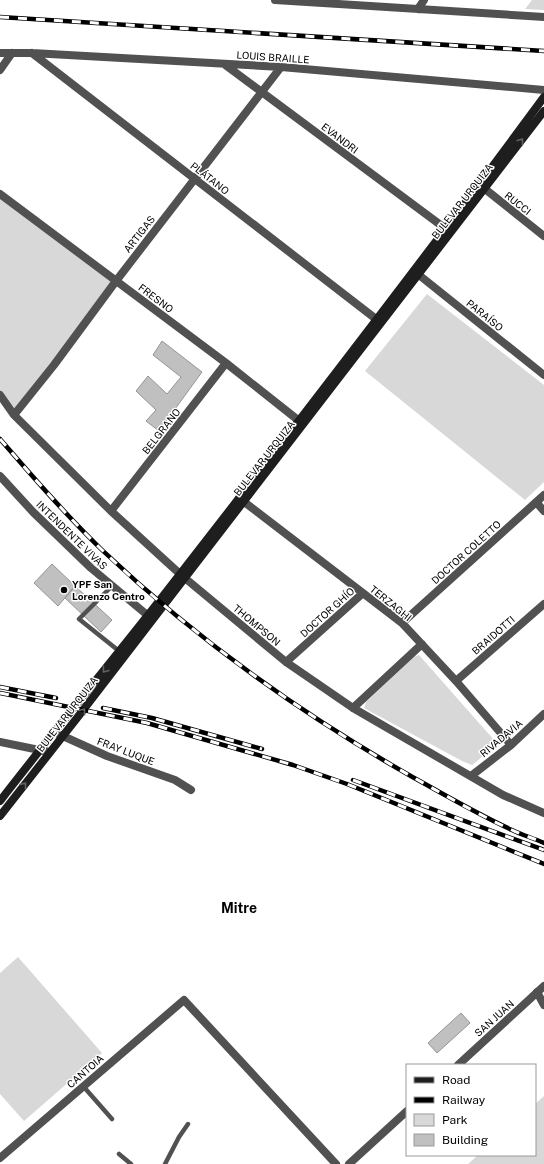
<svg xmlns="http://www.w3.org/2000/svg" width="544" height="1164" viewBox="0 0 544 1164" font-family="'Public Sans',sans-serif">
<style>
.green{fill:#d8d8d8}
.building{fill:#c0c0c0;stroke:#959595}
.lines{fill:none;stroke-linecap:round;stroke-linejoin:round}
.service{stroke:#515151;stroke-width:4.5}
.minor{stroke:#515151;stroke-width:8}
.tertiary{stroke:#515151;stroke-width:8}
.secondary{stroke:#1e1e1e;stroke-width:8}
.rail-casing{stroke:#000;stroke-width:4.5}
.rail{stroke:#fff;stroke-width:3;stroke-dasharray:9;stroke-linecap:butt}
.oneway{stroke:#626262}
.poi-dot{fill:#000;stroke:#fff;stroke-width:1.5}
.labels{text-anchor:middle;stroke-width:3;stroke-linejoin:round;paint-order:stroke}
.street-label{font-size:10px;fill:#000;stroke:#fff}
.poi-label{font-size:10px;font-weight:bold;fill:#000;stroke:#fff;text-anchor:start}
.district-label{font-size:14px;font-weight:bold;fill:#000;stroke:#fff}
</style>
<rect width="100%" height="100%" fill="#fff"/>
<path class="green" d="M 532,0 L 544,0 L 544,10 L 525,9 Z
M 0,194 L 116,281 L 14,415 L 0,395 Z
M 427,294 L 544,385 L 544,482 L 525,500 L 365,371 Z
M 419,655 L 494,740 L 493,748 L 472,765 L 462,761 L 364,708 L 366,702 L 414,657 Z
M 18,957 L 102,1053 L 24,1121 L 0,1094 L 0,973 Z
M 544,1096 L 544,1164 L 468,1164 L 478,1155 L 535,1155 L 535,1104 Z"/>
<path class="building" d="M 162,341 L 202,372 L 159,431 L 146,421 L 156,410 L 136,391 L 148,376 L 167,394 L 181,377 L 153,355 Z
M 52,564 L 75,586 L 58,606 L 34,583 Z
M 75,586 L 112,620 L 101,632 L 65,598 Z
M 461,1013 L 470,1023 L 437,1053 L 428,1043 Z"/>
<g class="lines">
<path class="service" d="M 112,586 L 79,619 L 119,651
M 83,1086 L 112,1119
M 119,1154 L 131,1164
M 165,1164 L 179,1137 L 188,1124"/>
<path class="minor" d="M 275,0 L 544,17
M 418,9 L 424,0
M 0,53 L 32,53 L 281,67 L 544,90
M 32,53 L 376,319
M 224,64 L 446,229
M 0,70 L 12,53
M 480,185 L 544,236
M 0,194 L 226,363 L 298,420
M 414,271 L 544,375
M 0,395 L 14,415 L 111,511 L 180,574 L 286,662 L 353,708 L 503,795 L 544,813
M 14,415 L 54,365 L 116,281 L 281,67
M 0,476 L 33,512 L 91,568 L 152,619
M 239,498 L 402,623 L 456,681 L 511,745
M 536,502 L 544,511
M 111,511 L 226,363
M 402,623 L 544,495
M 286,662 L 363,593
M 456,681 L 544,604
M 353,708 L 422,644
M 54,732 L 107,756 L 175,780 L 191,790
M 0,742 L 49,752
M 471,776 L 511,745 L 544,714
M 537,992 L 544,1005
M 0,1158 L 184,1000 L 336,1164"/>
<path class="tertiary" d="M 458,1065 L 544,986
M 349,1164 L 407,1111"/>
<path class="secondary" d="M 0,801 C 51,735 104,671 156,605 C 287,437 417,269 544,97
M 0,816 L 77,718 L 544,111"/>
<g class="rail-casing">
<path id="rail" d="M 0,17 L 544,51
M 0,439 C 33,477 66,515 102,550 C 194,637 300,713 409,775 C 443,794 477,814 512,830 C 522,835 533,838 544,843
M 0,687 L 56,698
M 0,693 L 147,723 L 293,765 L 347,784 L 544,864
M 103,708 L 152,718 L 262,749
M 353,780 L 544,850"/>
</g>
<use href="#rail" class="rail"/>
</g>
<defs><path id="oneway-chevron" d="M-2-3.5L2.5 0L-2 3.5" fill="none" stroke-width="1.6" stroke-linecap="round" stroke-linejoin="round"/></defs>
<g class="oneway">
<use href="#oneway-chevron" transform="translate(521 141) rotate(-52)"/>
<use href="#oneway-chevron" transform="translate(105 670) rotate(128)"/>
<use href="#oneway-chevron" transform="translate(83 711) rotate(-52)"/>
<use href="#oneway-chevron" transform="translate(24 785) rotate(-52)"/>
</g>
<circle class="poi-dot" cx="64" cy="590" r="4"/>
<g class="labels">
<g class="street-label">
<text transform="translate(273 57) rotate(4)" y="4">LOUIS BRAILLE</text>
<text transform="translate(340 138) rotate(37)" y="4">EVANDRI</text>
<text transform="translate(210 178) rotate(38)" y="4">PLÁTANO</text>
<text transform="translate(462 201) rotate(-52)" y="4">BULEVAR URQUIZA</text>
<text transform="translate(518 203) rotate(38)" y="4">RUCCI</text>
<text transform="translate(139 234) rotate(-52)" y="4">ARTIGAS</text>
<text transform="translate(156 298) rotate(37)" y="4">FRESNO</text>
<text transform="translate(485 315) rotate(39)" y="4">PARAÍSO</text>
<text transform="translate(161 431) rotate(-52)" y="4">BELGRANO</text>
<text transform="translate(264 458) rotate(-52)" y="4">BULEVAR URQUIZA</text>
<text transform="translate(72 535) rotate(44)" y="4">INTENDENTE VIVAS</text>
<text transform="translate(466 552) rotate(-42)" y="4">DOCTOR COLETTO</text>
<text transform="translate(391 603) rotate(39)" y="4">TERZAGHI</text>
<text transform="translate(327 612) rotate(-42)" y="4">DOCTOR GHÍO</text>
<text transform="translate(257 625) rotate(40)" y="4">THOMPSON</text>
<text transform="translate(493 635) rotate(-41)" y="4">BRAIDOTTI</text>
<text transform="translate(67 714) rotate(-52)" y="4">BULEVAR URQUIZA</text>
<text transform="translate(501 738) rotate(-40)" y="4">RIVADAVIA</text>
<text transform="translate(126 751) rotate(21)" y="4">FRAY LUQUE</text>
<text transform="translate(494 1018) rotate(-42)" y="4">SAN JUAN</text>
<text transform="translate(85 1071) rotate(-41)" y="4">CANTOIA</text>
</g>
<g class="poi-label">
<text x="72" y="588">YPF San<tspan x="72" dy="12">Lorenzo Centro</tspan></text>
</g>
<g class="district-label">
<text x="239" y="913">Mitre</text>
</g>
</g>
<rect x="406" y="1064" width="130" height="92" fill="#ffffff" stroke="#999999"/>
<rect x="414" y="1077" width="20" height="6" fill="#1e1e1e" stroke="#999999"/>
<text x="442" y="1084" font-size="12" fill="#000000">Road</text>
<rect x="414" y="1097" width="20" height="6" fill="#000000" stroke="#999999"/>
<text x="442" y="1104" font-size="12" fill="#000000">Railway</text>
<rect x="414" y="1114" width="20" height="12" fill="#d8d8d8" stroke="#999999"/>
<text x="442" y="1124" font-size="12" fill="#000000">Park</text>
<rect x="414" y="1134" width="20" height="12" fill="#c0c0c0" stroke="#999999"/>
<text x="442" y="1144" font-size="12" fill="#000000">Building</text>
</svg>
